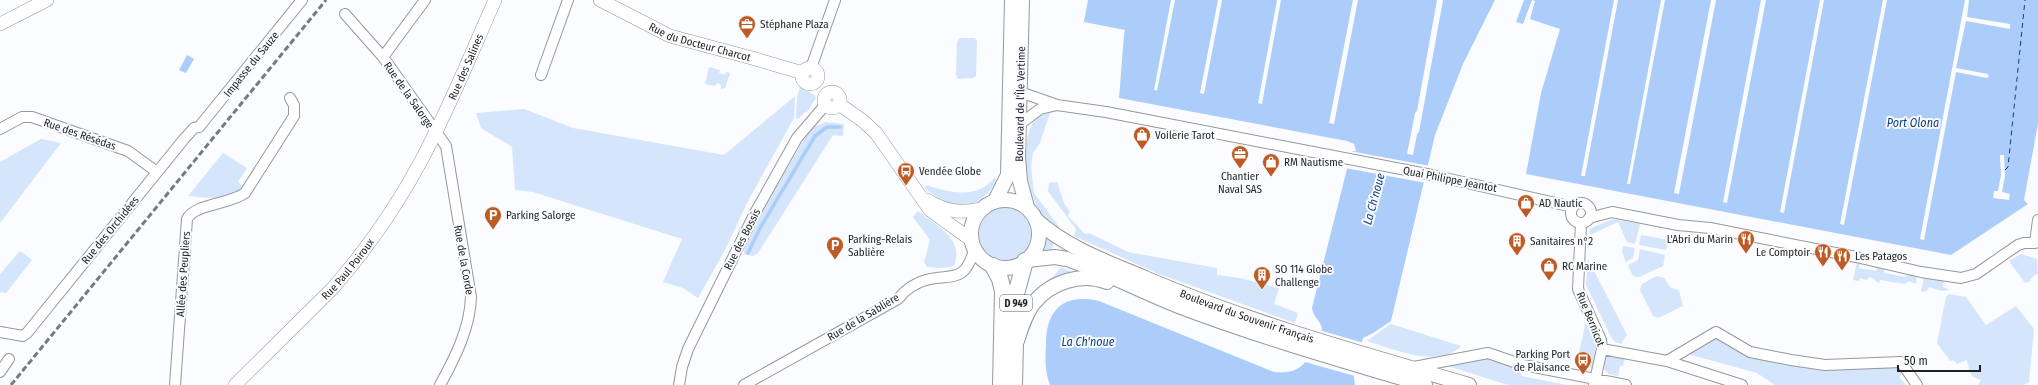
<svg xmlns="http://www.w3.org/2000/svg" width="2038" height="385" viewBox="0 0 2038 385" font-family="'Fira Sans Condensed',sans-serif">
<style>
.green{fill:#d4e5fc}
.water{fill:#accdf9}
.pier{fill:#fafcff}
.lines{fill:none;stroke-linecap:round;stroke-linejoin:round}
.stream{stroke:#accdf9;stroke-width:3.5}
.ferry{stroke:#0c4180;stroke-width:1;stroke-dasharray:5 4;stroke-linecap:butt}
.minor-casing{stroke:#95989c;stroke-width:12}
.tertiary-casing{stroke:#95989c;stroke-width:14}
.secondary-casing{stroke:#95989c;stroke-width:16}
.primary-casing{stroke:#95989c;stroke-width:18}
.minor{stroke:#fff;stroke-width:10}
.tertiary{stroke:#fff;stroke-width:13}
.secondary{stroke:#fff;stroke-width:14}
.primary{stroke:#fff;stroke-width:16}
.rail{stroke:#787a7c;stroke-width:3;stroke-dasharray:6 3;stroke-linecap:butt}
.labels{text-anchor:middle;stroke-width:4;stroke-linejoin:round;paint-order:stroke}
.shield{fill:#fafcff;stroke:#606264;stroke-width:1}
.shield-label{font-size:10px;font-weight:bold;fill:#1e2021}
.poi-label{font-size:11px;fill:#1e2021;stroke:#fafcff;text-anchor:start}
.street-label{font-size:11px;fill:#1e2021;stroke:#fafcff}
.water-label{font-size:12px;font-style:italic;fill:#0c4180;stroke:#fafcff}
</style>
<rect width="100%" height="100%" fill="#fafcff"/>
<path class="green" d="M 960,38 L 974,38 L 977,40 L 976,76 L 973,78 L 958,79 L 956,75 L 957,42 Z
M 709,67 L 720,70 L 719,73 L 725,75 L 726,72 L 730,73 L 725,88 L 721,89 L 721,85 L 718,83 L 714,86 L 705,84 Z
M 800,87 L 814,95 L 816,98 L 807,112 L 805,112 L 798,119 L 796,118 L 797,97 Z
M 795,96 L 794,118 L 748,201 L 725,250 L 698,298 L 683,288 L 663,282 L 682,239 L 533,192 L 515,190 L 512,147 L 481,128 L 476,113 L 524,109 L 573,128 L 724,155 Z
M 1050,113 L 1040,143 L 1033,153 L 1031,166 L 1034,193 L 1060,228 L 1059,230 C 1051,223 1043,217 1038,208 C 1026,188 1019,137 1036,119 C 1040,115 1045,114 1050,113 Z
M 825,122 L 844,124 L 843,136 L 833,135 L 758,253 L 753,256 L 744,254 L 744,250 L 766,204 L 808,133 L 815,124 L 818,126 Z
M 41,139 L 61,143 L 0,223 L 0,162 Z
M 223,153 L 247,168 L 238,182 L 244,187 C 231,203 206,197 188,196 Z
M 994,178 L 998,181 C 973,215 955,211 924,188 L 927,185 C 948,193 978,199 994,178 Z
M 1057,182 L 1064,203 L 1070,212 L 1068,216 L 1085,234 L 1089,233 L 1128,252 L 1217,268 L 1217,275 L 1240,278 L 1279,288 L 1274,304 L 1298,313 L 1295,323 L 1159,274 L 1074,236 L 1076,229 L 1048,191 L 1049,183 Z
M979 234a26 26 0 1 1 52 0a26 26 0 1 1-52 0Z
M 918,211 C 936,226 965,238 954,266 L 943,268 L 927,267 L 924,262 L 930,240 L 913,217 Z
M 1613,219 L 1640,224 L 1635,244 L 1627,242 L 1618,222 L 1590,235 L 1589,230 L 1591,228 Z
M 1641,235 L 1669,240 L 1666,250 L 1639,245 Z
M 1046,237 L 1054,243 L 1050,254 L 1040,254 Z
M 1623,246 L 1635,248 L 1633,258 L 1626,262 L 1622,252 Z
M 1640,249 L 1665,255 L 1663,266 L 1639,277 L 1633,276 L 1628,265 L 1638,260 Z
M 20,251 L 32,260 L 6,293 L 0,292 L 0,274 Z
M 2021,254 L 2037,259 L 2038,275 L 2036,274 L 2030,279 L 2031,281 L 2025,283 L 2009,261 Z
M 1588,259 L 1627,335 L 1621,344 L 1615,342 L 1611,337 L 1588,289 L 1586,284 Z
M 1857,262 L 1860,263 L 1859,268 L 1876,271 L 1877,267 L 1884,269 L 1884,273 L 1906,277 L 1907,273 L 1917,275 L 1916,284 L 1909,281 L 1905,284 L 1880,280 L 1879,283 L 1870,277 L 1866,280 L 1860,278 L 1859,281 L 1853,280 Z
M 1061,267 L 1076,273 L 1048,283 Z
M 1657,276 L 1664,278 L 1671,288 L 1679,290 L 1683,306 L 1658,318 L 1653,316 L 1640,290 L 1642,284 Z
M 1924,277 L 1944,281 L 1943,287 L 1950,290 L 1942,291 L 1929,287 L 1927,291 L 1921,292 Z
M 1949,294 L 1966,297 L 1986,325 L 2016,306 L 2034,329 L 2029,382 L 2024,385 L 1978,385 L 1981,380 C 1968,376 1970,371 1967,360 L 1957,364 L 1953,360 L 1950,361 L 1937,343 L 1946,297 Z
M 1586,322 L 1589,322 L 1597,339 L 1592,368 L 1576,365 Z
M 1390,324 L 1394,325 L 1461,346 C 1439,369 1393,349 1367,341 Z
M 1717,338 L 1792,366 L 1867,369 L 1886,365 L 1899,366 L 1904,371 L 1899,377 L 1906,385 L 1775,385 L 1757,373 L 1688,354 Z
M 1611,355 L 1625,358 L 1623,366 L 1620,366 L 1618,376 L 1609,374 L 1604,370 L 1606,358 Z
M 1487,357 L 1522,368 L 1521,376 L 1567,385 L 1508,385 L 1448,366 Z"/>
<path class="water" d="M 1088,0 L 1495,0 L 1463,64 L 1435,135 L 1391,321 L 1373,333 L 1363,338 L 1353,372 L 1355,385 L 1050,385 C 1045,371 1045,360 1046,345 C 1046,310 1063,293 1099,301 L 1274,372 C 1306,376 1311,354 1322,329 C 1321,321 1313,317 1312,308 L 1347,169 L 1352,151 L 1356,151 L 1354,144 L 1347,141 L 1119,98 L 1124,35 L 1083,27 Z
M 1524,0 L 2038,0 L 2038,124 L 2024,200 L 2028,204 L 1951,255 L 1526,174 L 1541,93 L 1560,29 L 1530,19 L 1535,1 L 1532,0 L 1523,24 L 1516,22 Z
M 187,55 L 194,59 L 186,73 L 179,70 Z"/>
<path class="pier" d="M 1171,0 L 1175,0 L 1157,91 L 1155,90 L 1154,90 Z
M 1218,0 L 1222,0 L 1204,94 L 1200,93 Z
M 1277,0 L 1281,0 L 1262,104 L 1258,103 Z
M 1353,0 L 1358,0 L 1334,124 L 1329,123 Z
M 1437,0 L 1443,0 L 1419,132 L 1417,134 L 1413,155 L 1407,154 L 1415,113 L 1417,111 Z
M 1614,0 L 1618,0 L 1585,176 L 1581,176 Z
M 1661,0 L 1665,0 L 1630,184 L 1627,184 Z
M 1711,0 L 1716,0 L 1679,194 L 1674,193 Z
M 1761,0 L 1766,0 L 1727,203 L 1723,202 Z
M 1820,0 L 1824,0 L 1784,213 L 1780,212 Z
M 1883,0 L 1887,0 L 1844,225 L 1840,224 Z
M 1965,0 L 1969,0 L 1967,17 L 2010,24 L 2010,29 L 1966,21 L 1956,68 L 1988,74 L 1989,76 L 1987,78 L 1956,72 L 1924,240 L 1920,239 Z
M 1084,22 L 1125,30 L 1118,66 L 1122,37 L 1082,29 Z
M 1350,151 L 1430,166 L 1426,183 L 1345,168 Z
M 2000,155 L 2004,155 L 2005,176 L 2002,192 L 2010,194 L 2009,200 L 1993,198 L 1994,191 L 1998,191 L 2001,175 Z
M 1319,330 L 1364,343 L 1355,376 L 1305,362 Z"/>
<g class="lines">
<path class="stream" d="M 748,253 L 760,228 L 815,136 L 827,127 L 840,127"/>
<path class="ferry" d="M 2005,170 L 2008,167 L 2025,0"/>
<g class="minor-casing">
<path id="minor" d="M 345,14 L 383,57 L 446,146 L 471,297 C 470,328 455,358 440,385
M 383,57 L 425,0
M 811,68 L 835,0
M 541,75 L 568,0
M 1020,92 L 1057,105 L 1106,112 L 1432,175 L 1573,207
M 1020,124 L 1040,109 L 1057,105
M 0,129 L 22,117 L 32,117 L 128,151 L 157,172
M1571 213a10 10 0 1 1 20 0a10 10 0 1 1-20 0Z
M 1589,218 L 1612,212 L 1678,225 L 1710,228 L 1856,257 L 1921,272 L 1961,278 L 1976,274 L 2018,245 L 2024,243 L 2035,243
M 1581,223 L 1578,289 L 1601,340 L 1602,349 L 1594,385
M 2035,243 L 2038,220
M 0,332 L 23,336 L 27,333 L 184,139 L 194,128 L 199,127 L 302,0
M 1602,349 L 1667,361 L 1742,385
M 1667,361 L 1716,332 L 1750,352 L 1791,360 L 1825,365 L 1901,362 L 1917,385
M 1414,367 L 1488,353 L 1523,365 L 1626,385
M 0,372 L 9,359
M 175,385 L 187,219 C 194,204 231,204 245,193 L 294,116 L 294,105 L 290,98
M 679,385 L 682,367 L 688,349 L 755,213 L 797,138 L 826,104
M 744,385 L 898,299 C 905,290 915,283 926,280 C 951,273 964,285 974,250"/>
</g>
<g class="tertiary-casing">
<g id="tertiary">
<path id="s1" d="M 600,0 L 670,36 L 752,58 L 803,73"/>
<path d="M 0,24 L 47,0"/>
<circle cx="810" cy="76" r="8"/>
<circle cx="832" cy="100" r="8"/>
<path d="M 839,104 L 863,121 L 876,133 L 930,210 L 970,239"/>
<path d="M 927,200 C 945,211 960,214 980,209"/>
<path id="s2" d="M 235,385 L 333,288 C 366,250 397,206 421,161 C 449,109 471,54 495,0"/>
</g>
</g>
<g class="secondary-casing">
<g id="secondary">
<path d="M 1022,0 L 1018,157 L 1020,181 L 1027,207"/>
<circle cx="1005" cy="234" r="34"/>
<path d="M 995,201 L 1008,175 L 1012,0"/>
<path id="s3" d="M 1036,220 C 1067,248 1107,262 1145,278 C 1250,323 1360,353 1469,385"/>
<path d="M 1027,260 L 1055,257 L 1067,259 C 1104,272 1139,290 1176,305 C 1257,336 1341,360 1425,385"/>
<path d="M 1017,341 C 1021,328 1025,315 1033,304 C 1050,282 1081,272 1107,282"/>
</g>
</g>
<g class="primary-casing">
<path id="primary" d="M 993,266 L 1000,279 L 1003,291 L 1001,385
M 1014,385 L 1016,294 L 1025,261"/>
</g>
<use href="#minor" class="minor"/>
<use href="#tertiary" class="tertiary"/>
<use href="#secondary" class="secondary"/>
<use href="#primary" class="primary"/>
<path class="rail" d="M 11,385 L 326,0"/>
</g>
<defs>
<g id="office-pin" transform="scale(0.9)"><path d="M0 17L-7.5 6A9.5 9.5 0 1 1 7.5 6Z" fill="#be5a23" stroke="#fafcff"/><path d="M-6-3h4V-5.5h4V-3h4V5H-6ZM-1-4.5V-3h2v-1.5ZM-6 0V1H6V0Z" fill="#fff"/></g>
<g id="shop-pin" transform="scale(0.9)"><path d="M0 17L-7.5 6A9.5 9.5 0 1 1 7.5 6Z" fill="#be5a23" stroke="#fafcff"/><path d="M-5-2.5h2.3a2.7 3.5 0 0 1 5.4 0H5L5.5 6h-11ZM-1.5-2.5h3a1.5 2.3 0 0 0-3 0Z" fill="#fff"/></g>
<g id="bus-pin" transform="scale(0.9)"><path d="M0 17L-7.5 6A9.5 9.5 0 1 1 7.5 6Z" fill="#be5a23" stroke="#fafcff"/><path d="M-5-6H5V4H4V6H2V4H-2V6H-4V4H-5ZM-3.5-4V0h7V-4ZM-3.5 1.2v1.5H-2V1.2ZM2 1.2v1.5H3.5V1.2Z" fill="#fff"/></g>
<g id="parking-pin" transform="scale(0.9)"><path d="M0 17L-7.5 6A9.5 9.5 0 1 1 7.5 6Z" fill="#be5a23" stroke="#fafcff"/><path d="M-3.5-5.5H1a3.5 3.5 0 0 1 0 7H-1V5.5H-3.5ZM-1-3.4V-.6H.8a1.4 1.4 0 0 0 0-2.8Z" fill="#fff"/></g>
<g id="restaurant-pin" transform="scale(0.9)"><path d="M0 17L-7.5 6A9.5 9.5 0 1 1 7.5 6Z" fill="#be5a23" stroke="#fafcff"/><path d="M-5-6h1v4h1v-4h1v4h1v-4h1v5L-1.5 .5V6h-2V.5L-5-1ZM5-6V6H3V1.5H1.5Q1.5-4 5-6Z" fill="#fff"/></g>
<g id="building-pin" transform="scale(0.9)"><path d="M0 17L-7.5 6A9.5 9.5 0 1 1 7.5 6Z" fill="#be5a23" stroke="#fafcff"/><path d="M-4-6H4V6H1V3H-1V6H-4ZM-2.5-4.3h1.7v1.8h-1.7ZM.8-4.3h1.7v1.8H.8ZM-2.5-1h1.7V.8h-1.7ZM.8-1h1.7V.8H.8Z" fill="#fff"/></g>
</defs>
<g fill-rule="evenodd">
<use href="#office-pin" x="747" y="24"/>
<use href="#shop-pin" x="1142" y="135"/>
<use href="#office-pin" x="1240" y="154"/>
<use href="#shop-pin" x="1271" y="162"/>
<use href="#bus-pin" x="906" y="171"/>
<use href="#shop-pin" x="1526" y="203"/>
<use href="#parking-pin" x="493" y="215"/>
<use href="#restaurant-pin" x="1746" y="239"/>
<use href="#building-pin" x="1517" y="241"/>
<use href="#parking-pin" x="835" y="245"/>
<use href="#restaurant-pin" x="1823" y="252"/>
<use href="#restaurant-pin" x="1842" y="256"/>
<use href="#shop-pin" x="1549" y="266"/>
<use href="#building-pin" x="1262" y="275"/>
<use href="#bus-pin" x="1583" y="360"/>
</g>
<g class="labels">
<rect class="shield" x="1000" y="295" width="32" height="16" rx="3"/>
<g class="shield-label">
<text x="1016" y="307">D 949</text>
</g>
<g class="poi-label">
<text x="760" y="28">Stéphane Plaza</text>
<text x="1155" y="139">Voilerie Tarot</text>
<text x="1284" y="166">RM Nautisme</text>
<text x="919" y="175">Vendée Globe</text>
<text x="1240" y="180" text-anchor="middle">Chantier<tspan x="1240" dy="13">Naval SAS</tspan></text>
<text x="1539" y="207">AD Nautic</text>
<text x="506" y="219">Parking Salorge</text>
<text x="848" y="243">Parking-Relais<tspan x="848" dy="13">Sablière</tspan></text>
<text x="1733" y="243" text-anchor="end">L'Abri du Marin</text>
<text x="1530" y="245">Sanitaires n°2</text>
<text x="1810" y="256" text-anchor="end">Le Comptoir</text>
<text x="1855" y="260">Les Patagos</text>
<text x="1562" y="270">RC Marine</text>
<text x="1275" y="273">SO 114 Globe<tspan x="1275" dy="13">Challenge</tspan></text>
<text x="1570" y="358" text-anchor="end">Parking Port<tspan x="1570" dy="13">de Plaisance</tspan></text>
</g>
<g class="street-label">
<text dy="4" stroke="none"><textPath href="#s1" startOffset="109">Rue du Docteur Charcot</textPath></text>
<text transform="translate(251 64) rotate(-51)" y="4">Impasse du Sauze</text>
<text dy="4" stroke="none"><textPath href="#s2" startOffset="397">Rue des Salines</textPath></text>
<text transform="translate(409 95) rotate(55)" y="4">Rue de la Salorge</text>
<text transform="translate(1020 104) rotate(-89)" y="4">Boulevard de l'Île Vertime</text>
<text transform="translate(80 134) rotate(19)" y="4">Rue des Résédas</text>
<text transform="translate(1450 179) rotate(11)" y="4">Quai Philippe Jeantot</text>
<text transform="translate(110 230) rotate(-51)" y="4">Rue des Orchidées</text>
<text transform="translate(742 239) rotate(-63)" y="4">Rue des Bossis</text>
<text transform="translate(464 260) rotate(80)" y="4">Rue de la Corde</text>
<text dy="4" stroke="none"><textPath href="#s2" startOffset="162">Rue Paul Poiroux</textPath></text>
<text transform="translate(183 274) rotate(-86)" y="4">Allée des Peupliers</text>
<text dy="4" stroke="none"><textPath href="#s3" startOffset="233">Boulevard du Souvenir Français</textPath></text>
<text transform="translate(863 317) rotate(-31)" y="4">Rue de la Sablière</text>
<text transform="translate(1591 319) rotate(68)" y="4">Rue Bernicot</text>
</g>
<g class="water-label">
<text x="1913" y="127">Port Olona</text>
<text transform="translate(1374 199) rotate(-75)" y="4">La Ch'noue</text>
<text x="1088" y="346">La Ch'noue</text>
</g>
</g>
<path d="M1898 365v6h82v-6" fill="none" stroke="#1e2021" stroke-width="2"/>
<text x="1904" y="365" font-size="12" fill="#1e2021" stroke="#fafcff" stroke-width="3" paint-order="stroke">50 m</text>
</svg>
